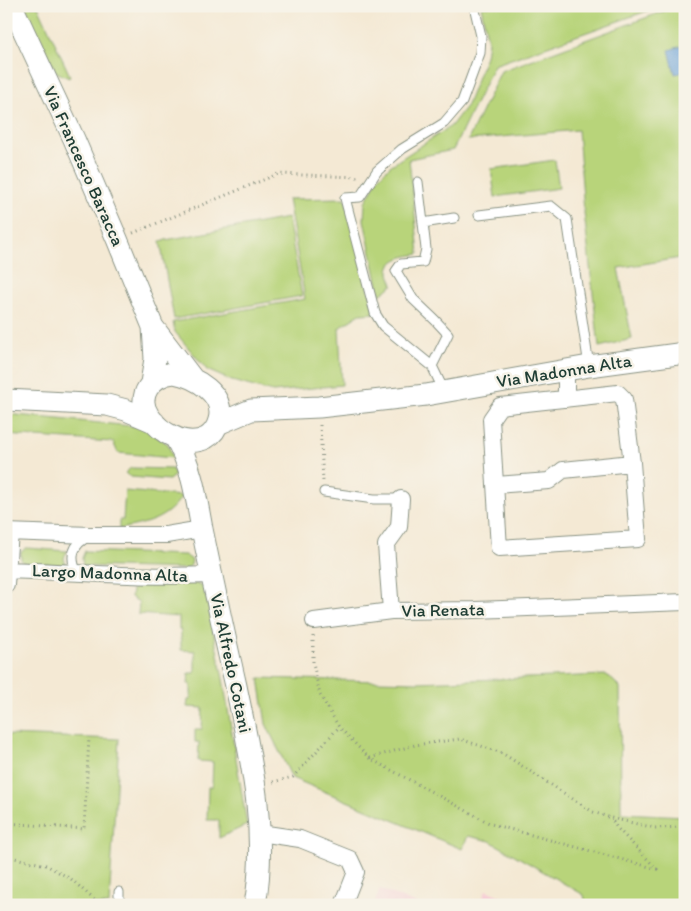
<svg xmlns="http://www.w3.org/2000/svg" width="691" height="911" viewBox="0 0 691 911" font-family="Itim,sans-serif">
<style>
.built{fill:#f6cfd6}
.green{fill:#b8d47a;stroke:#6c8857}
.water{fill:#6ba1d8;stroke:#456f86}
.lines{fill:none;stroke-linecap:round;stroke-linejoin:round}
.service-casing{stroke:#8a9384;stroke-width:11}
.minor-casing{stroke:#8a9384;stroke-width:18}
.tertiary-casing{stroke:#8a9384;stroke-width:23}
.path{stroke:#8a9384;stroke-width:3;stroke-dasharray:1 4;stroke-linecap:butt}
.service{stroke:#fff;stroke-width:9}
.minor{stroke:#fff;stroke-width:16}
.tertiary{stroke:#fff;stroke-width:21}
.labels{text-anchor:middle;stroke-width:5;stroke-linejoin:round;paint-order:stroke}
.street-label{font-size:18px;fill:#1f3d34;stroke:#f7f3e8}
</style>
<rect width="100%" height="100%" fill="#f7f3e8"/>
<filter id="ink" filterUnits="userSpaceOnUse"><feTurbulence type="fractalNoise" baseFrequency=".02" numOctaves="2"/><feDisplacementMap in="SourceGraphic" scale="10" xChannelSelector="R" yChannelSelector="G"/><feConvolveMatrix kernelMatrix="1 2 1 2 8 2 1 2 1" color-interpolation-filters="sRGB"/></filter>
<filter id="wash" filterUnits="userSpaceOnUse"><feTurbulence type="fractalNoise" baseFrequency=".0096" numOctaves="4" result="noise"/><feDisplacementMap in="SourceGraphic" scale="20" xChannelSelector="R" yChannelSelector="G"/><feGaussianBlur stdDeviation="1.12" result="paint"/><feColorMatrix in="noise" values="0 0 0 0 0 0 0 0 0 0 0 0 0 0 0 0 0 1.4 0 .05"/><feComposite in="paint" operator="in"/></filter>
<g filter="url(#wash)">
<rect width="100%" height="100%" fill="#f4e9d4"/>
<path class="built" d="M 380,889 L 419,905 L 374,905 Z
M 486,890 L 522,905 L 480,905 Z"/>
<path class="green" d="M 25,6 L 38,6 L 70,76 L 69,78 L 56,72 Z
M 481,6 L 661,6 L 494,65 L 453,150 L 409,159 L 419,254 C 408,256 389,257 389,272 C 389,276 392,281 393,285 L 380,295 L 364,220 L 365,202 L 379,177 L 390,166 L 451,126 L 467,105 L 486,56 L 488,42 Z
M 678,6 L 685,6 L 685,274 L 680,258 L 618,268 L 632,339 L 599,347 L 584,212 L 578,130 L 468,140 L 501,71 Z
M 555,160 L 559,188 L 495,197 L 491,169 Z
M 345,198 L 375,313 L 360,314 L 339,328 L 342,385 L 273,392 L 232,381 L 207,370 L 175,332 L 173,322 L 305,299 L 288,199 Z
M 288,218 L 302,296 L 174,319 L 160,241 Z
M 6,414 L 142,427 L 168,444 L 173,458 L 118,453 L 113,442 L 6,435 Z
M 131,468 L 172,469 L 175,475 L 169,480 L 131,477 L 125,473 Z
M 125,491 L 182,496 C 167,520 145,524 119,529 L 119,520 L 123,520 Z
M 26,548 L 67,551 L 64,558 L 66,565 L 23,563 L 21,559 L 21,552 Z
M 85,551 L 185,555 L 192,560 L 191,565 L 187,569 L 83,566 L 82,558 Z
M 133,583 L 193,583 L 204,586 L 223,679 L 247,825 L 219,838 L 219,820 L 207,820 L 208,787 L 212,787 L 213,762 L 198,761 L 199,742 L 195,742 L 195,729 L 202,729 L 203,708 L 187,707 L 188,700 L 191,699 L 191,684 L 188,684 L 189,673 L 195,673 L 195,651 L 181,650 L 181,630 L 179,629 L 179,617 L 138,614 L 139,602 L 131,597 Z
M 607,675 L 620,687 L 621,813 L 685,816 L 685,905 L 586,905 L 584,895 L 490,841 L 468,836 L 462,849 L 292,778 L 266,724 L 259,678 L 417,682 Z
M 6,735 L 119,739 L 109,905 L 36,905 L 6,902 Z"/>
<path class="water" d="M 685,45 L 685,72 L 675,74 L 669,50 Z"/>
</g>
<g filter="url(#ink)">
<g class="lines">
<g class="service-casing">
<path id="service" d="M 418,182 L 423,223
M 479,215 L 551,206 L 567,219 L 589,366
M 432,366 L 448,334 L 435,320 L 413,299 L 396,271 L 401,264 L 423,262 L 426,249 L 423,223 L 454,218
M 444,391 L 432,366 L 383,326 L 375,313 L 345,198 L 360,197 L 377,171 L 402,149 L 444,123 L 462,102 L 480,53 L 481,36 L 474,6
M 324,492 L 374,499 L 401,499
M 77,572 C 69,557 73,544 88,537
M 119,905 L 119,892"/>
</g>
<g class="minor-casing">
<path id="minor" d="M 566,371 L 566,399
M 618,393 L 624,399 L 632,463 L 638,539 L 499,548 L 491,419 L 500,406 Z
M 496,485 L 549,481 L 563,470 L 632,463
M 401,499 L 399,527 L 386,545 L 391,611 L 475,610 L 685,602
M 6,532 L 90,535 L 166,535 L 202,529
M 7,570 C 76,572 144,578 212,575
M 6,585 L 10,532
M 314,621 L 391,611
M 260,833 L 300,839 L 350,859 L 356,872 L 343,905"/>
</g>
<g class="tertiary-casing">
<path id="tertiary" d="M 12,6 L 74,139 L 117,239 L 153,327 L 192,378
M 174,373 C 195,377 226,394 219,420 C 217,428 213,434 206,438 C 186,448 160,433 149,416 C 135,396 152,375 174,373 Z
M 151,383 L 155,359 L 153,327
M 6,400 L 107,405 L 126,410 L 154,422
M 218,424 L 251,410 L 319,407 L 426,395 L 589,366 L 685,353
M 175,437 C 192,467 196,496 202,529 C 213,582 224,634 236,686 C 251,759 268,830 255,905"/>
</g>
<path class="path" d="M 133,233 L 278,174 L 358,177
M 320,425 L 323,481
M 313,636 L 313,663 L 320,695 L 339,727 L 369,758 L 491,824 L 657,869 L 617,828 L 611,818 L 655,828 L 685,827
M 370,758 L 415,745 L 460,739 L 502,753 L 593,812 L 611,818
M 273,782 L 293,777 L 339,727
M 6,823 L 84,829 L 89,738
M 6,856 L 46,865 L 71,879 L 100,905"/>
<use href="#service" class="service"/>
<use href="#minor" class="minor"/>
<use href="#tertiary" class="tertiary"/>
</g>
</g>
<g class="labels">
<g class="street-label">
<text transform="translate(84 166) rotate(66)" y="6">Via Francesco Baracca</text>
<text transform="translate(564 371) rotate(-9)" y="6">Via Madonna Alta</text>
<text transform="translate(110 573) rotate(2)" y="6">Largo Madonna Alta</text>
<text transform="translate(443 610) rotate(-1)" y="6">Via Renata</text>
<text transform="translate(231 663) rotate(78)" y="6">Via Alfredo Cotani</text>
</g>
</g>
<rect width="691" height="911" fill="none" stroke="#f7f3e8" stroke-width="25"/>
</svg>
